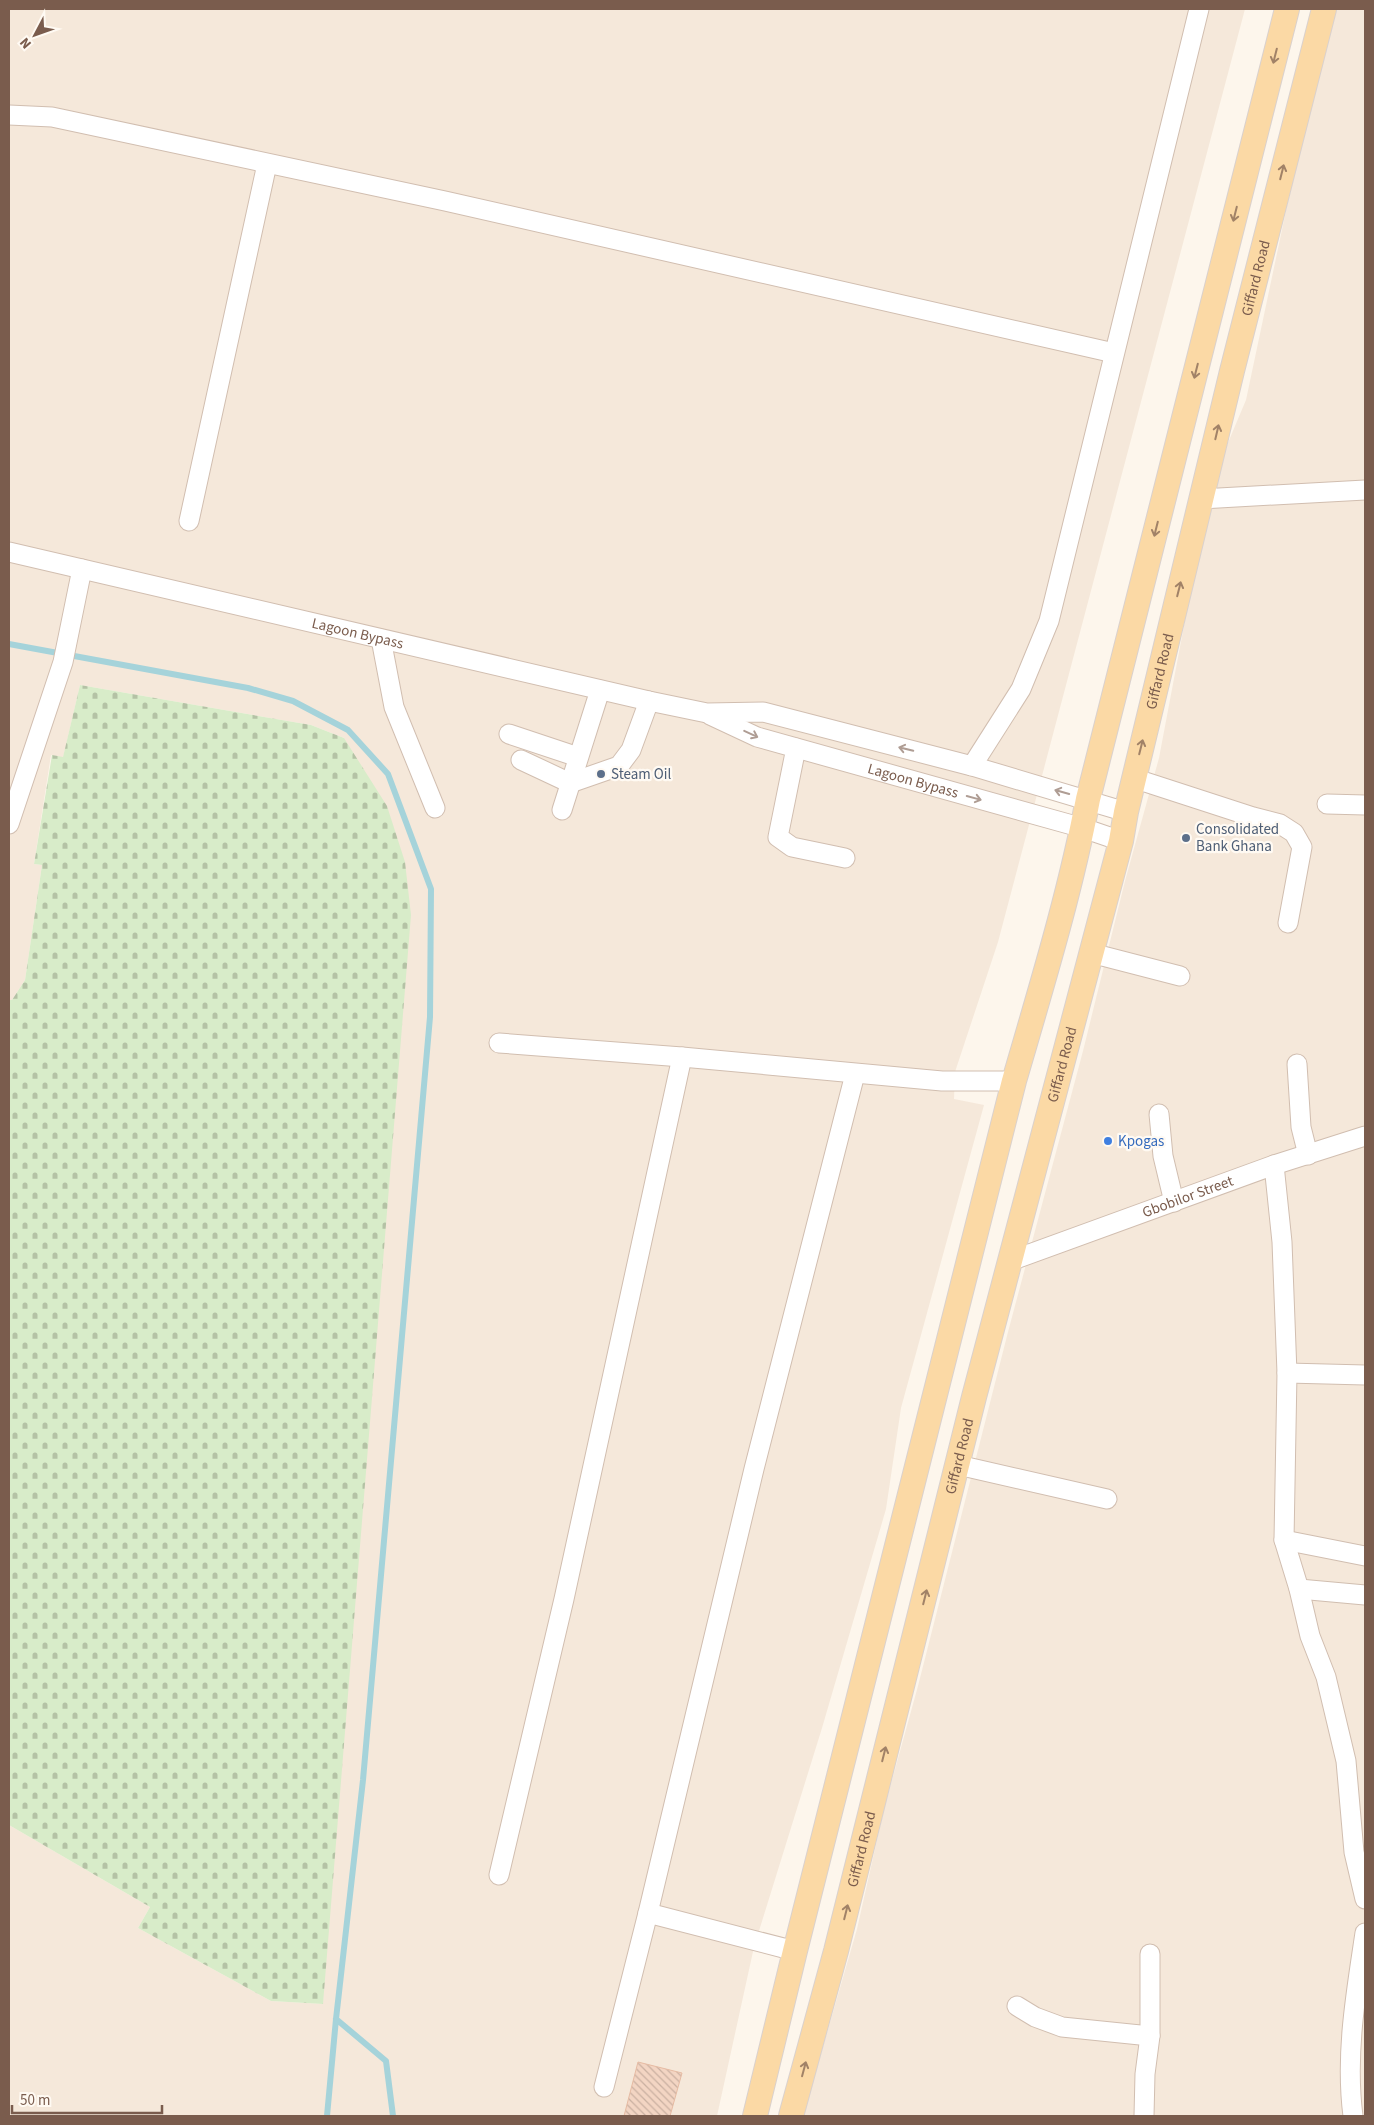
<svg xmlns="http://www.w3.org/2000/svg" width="1374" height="2125" viewBox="0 0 1374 2125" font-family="'Source Sans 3',sans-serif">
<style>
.residential{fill:#f5e8da}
.cemetery{fill:url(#cemetery-stones)}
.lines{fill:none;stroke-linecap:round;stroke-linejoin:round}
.stream{stroke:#a5d3da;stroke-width:6}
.building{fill:url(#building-back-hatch);stroke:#e6bba3}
.minor-casing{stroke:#d1beb0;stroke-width:21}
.major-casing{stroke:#dad1cd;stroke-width:26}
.minor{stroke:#fff;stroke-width:19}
.major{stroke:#fbd9a5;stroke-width:24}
.oneway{stroke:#a18267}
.oneway2{stroke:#af9d94}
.service-dot{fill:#5c6f8a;stroke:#fffaf3;stroke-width:2}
.shop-dot{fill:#3f7fe0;stroke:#fffaf3;stroke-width:2}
.labels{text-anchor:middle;stroke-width:4.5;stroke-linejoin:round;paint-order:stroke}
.street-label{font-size:15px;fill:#7a5c4d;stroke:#fffaf3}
.service-label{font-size:15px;fill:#4e5e75;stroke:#fffaf3;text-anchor:start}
.shop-label{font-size:15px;fill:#366cbe;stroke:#fffaf3;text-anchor:start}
</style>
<defs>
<pattern id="cemetery-stones" width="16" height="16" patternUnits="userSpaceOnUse" patternTransform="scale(1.25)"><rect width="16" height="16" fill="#d8ecc9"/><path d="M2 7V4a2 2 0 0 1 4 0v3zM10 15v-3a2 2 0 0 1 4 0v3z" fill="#b4c2a5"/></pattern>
<pattern id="building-back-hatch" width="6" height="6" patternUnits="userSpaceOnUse" patternTransform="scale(1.25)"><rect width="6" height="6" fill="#f3d5c3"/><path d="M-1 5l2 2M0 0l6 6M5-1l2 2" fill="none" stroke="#cab0a1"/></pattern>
</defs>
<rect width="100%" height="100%" fill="#fdf6ec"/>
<path class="residential" d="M 9,9 L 1245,9 L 998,942 L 955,1072 L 954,1099 L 984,1105 L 901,1408 L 886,1509 L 822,1728 L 754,1947 L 717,2116 L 9,2116 L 9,1825 L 150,1907 L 138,1928 L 271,2001 L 323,2004 L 344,738 L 311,725 L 80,685 L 63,758 L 51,755 L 34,864 L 42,865 L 25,980 L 12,1000 L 9,1000 Z
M 1335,9 L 1365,9 L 1365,2116 L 803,2116 L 857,1929 L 884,1809 L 918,1686 L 1008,1332 L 1083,1051 L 1125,881 L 1159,758 L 1193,578 L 1227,445 L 1246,400 L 1287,206 Z"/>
<path class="cemetery" d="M 80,685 L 311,725 L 344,738 L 387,806 L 405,862 L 411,915 L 323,2004 L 271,2001 L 138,1928 L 150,1907 L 9,1825 L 9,1000 L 12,1000 L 25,980 L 42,865 L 34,864 L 52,755 L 63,757 Z"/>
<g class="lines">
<path class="stream" d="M 9,644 L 248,688 L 293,701 L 348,730 L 388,774 L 431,889 L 430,1017 L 363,1780 L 336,2019 L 327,2116
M 336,2019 L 386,2061 L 393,2116"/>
</g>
<path class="building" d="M 638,2062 L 682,2073 L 670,2116 L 624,2116 Z"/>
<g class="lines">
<g class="minor-casing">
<g id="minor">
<path d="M 9,115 L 52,117 L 445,201 L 1114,353"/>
<path d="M 1201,499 L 1365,490"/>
<path d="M 189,521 L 267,164"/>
<path id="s1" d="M 9,552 L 649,701 L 707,713 L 763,712 L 972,766 L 1126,812"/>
<path d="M 381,639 L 394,707 L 435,808"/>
<path id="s2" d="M 710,715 L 757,737 L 1083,828 L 1121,841"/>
<path d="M 509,734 L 578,757"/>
<path d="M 796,748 L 778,837 L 792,847 L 845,858"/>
<path d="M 521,760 L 570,783 L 619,766 L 631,750 L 649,701"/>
<path d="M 972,766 L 1021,689 L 1049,621 L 1199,9"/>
<path d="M 1133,778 L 1253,817 L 1280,824 L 1294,833 L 1302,847 L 1288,923"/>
<path d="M 1327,804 L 1365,805"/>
<path d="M 562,810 L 600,690"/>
<path d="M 9,824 L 63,662 L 82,569"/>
<path d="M 1091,953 L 1180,976"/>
<path d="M 499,1043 L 682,1057 L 942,1081 L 1014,1081"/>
<path d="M 1297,1064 L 1301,1127 L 1308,1155"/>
<path d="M 1159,1114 L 1163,1156 L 1174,1202"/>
<path d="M 1274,1165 L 1282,1242 L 1287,1373 L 1284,1540 L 1299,1589 L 1310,1636 L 1326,1677 L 1346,1761 L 1354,1852 L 1365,1899"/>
<path id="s3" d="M 1010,1261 L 1274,1165 L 1365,1136"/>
<path d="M 1287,1373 L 1365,1375"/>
<path d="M 958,1465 L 1107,1499"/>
<path d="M 1284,1540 L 1365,1556"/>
<path d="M 1299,1589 L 1365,1595"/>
<path d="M 499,1875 L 564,1599 L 682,1057"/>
<path d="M 648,1913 L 795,1951"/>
<path d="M 1017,2006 L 1035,2017 L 1062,2027 L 1150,2036"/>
<path d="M 604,2087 L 648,1913 L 754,1469 L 855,1074"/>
<path d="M 1144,2116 L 1145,2074 L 1150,2036 L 1150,1954"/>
<path d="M 1353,2116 C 1345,2055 1356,1993 1365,1933"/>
</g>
</g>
<g class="major-casing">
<g id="major">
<path d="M 755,2116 L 795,1951 L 1014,1081 C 1041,988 1070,894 1088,799 L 1287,9"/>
<path id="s4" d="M 791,2116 L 836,1951 L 974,1397 L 1121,841 L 1126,812 L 1232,371 L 1324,9"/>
</g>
</g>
<use href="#minor" class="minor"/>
<use href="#major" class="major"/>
</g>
<defs><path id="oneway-shaft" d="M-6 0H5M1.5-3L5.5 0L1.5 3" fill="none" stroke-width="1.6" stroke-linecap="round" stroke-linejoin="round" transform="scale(1.25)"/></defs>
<g class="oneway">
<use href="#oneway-shaft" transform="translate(1275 56) rotate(104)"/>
<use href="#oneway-shaft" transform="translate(1282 172) rotate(-76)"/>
<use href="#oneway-shaft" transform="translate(1235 214) rotate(104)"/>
<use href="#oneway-shaft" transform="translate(1196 371) rotate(104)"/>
<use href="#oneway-shaft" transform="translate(1217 432) rotate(-77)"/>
<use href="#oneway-shaft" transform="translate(1156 529) rotate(104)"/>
<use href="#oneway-shaft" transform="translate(1179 589) rotate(-76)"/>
<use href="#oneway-shaft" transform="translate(1141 747) rotate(-76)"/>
<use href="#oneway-shaft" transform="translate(925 1597) rotate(-76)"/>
<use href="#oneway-shaft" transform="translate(884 1754) rotate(-76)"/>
<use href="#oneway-shaft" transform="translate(846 1912) rotate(-76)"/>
<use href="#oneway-shaft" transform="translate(804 2069) rotate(-75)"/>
</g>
<g class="oneway2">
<use href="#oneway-shaft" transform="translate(751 734) rotate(25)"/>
<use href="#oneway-shaft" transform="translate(906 749) rotate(-166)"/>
<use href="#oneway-shaft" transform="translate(1062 792) rotate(-164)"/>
<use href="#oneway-shaft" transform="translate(974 798) rotate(15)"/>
</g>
<g class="service-dot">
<circle cx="601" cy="774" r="5"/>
<circle cx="1186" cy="838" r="5"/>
</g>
<circle class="shop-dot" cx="1108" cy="1141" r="5"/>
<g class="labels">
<g class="street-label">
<text dy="5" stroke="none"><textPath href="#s4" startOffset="1896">Giffard Road</textPath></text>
<text dy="5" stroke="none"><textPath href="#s1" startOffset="358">Lagoon Bypass</textPath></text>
<text dy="5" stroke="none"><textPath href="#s4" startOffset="1491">Giffard Road</textPath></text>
<text dy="5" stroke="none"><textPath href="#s2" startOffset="214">Lagoon Bypass</textPath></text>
<text dy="5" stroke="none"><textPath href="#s4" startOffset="1086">Giffard Road</textPath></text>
<text dy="5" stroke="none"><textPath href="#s3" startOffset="189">Gbobilor Street</textPath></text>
<text dy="5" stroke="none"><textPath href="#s4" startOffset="681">Giffard Road</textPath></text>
<text dy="5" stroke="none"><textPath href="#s4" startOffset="276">Giffard Road</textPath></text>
</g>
<g class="service-label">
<text x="611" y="779">Steam Oil</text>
<text x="1196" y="834">Consolidated<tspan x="1196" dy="17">Bank Ghana</tspan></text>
</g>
<g class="shop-label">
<text x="1118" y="1146">Kpogas</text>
</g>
</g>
<rect width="1374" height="2125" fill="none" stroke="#7a5c4d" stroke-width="20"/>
<g transform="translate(35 35) rotate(229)" stroke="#fffaf3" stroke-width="4" paint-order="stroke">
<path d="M0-4L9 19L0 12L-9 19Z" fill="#7a5c4d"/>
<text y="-8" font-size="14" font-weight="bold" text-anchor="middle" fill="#7a5c4d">N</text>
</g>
<path d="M12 2105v8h150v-8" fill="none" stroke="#7a5c4d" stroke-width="2.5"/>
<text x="20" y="2105" font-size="15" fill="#7a5c4d" stroke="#fffaf3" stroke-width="4" paint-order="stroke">50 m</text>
</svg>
